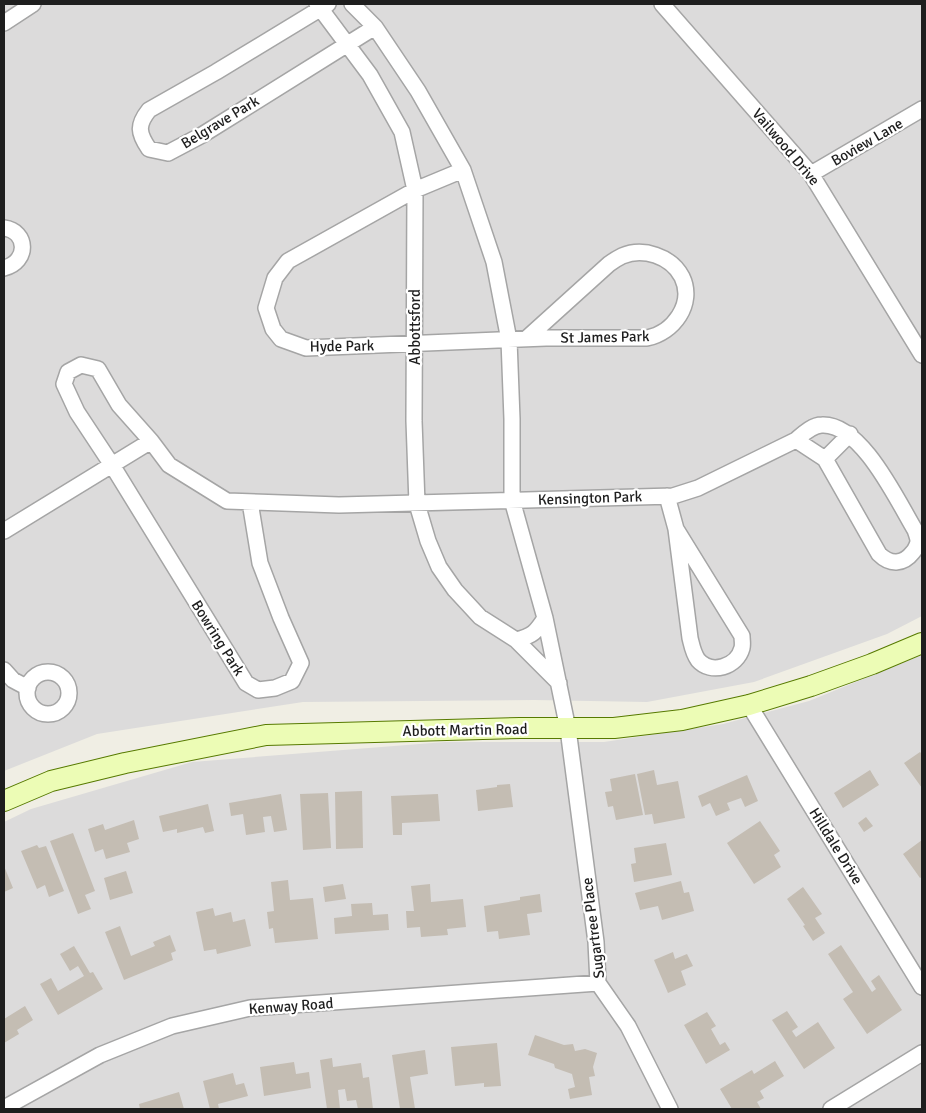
<svg xmlns="http://www.w3.org/2000/svg" width="926" height="1113" viewBox="0 0 926 1113" font-family="Signika,sans-serif">
<style>
.residential{fill:#dcdbdb}
.building{fill:#c4bdb3}
.lines{fill:none;stroke-linecap:round;stroke-linejoin:round}
.minor-casing{stroke:#a5a5a5;stroke-width:18}
.secondary-casing{stroke:#577a01;stroke-width:22}
.minor{stroke:#fff;stroke-width:15}
.secondary{stroke:#ecfcb5;stroke-width:20}
.labels{text-anchor:middle;stroke-width:4.5;stroke-linejoin:round;paint-order:stroke}
.street-label{font-size:15px;fill:#1e1e1e;stroke:#fff}
</style>
<rect width="100%" height="100%" fill="#f0eee4"/>
<path class="residential" d="M 4,4 L 922,4 L 922,616 L 887,634 L 754,682 L 647,702 L 534,700 L 303,702 L 97,734 L 4,771 Z
M 922,655 L 922,1109 L 4,1109 L 4,822 L 31,809 L 192,762 L 445,742 L 604,742 L 723,724 L 809,701 Z"/>
<path class="building" d="M 920,752 L 922,754 L 922,788 L 904,763 Z
M 654,770 L 657,785 L 678,781 L 685,818 L 654,824 L 652,814 L 645,815 L 637,774 Z
M 870,770 L 879,785 L 843,808 L 834,793 Z
M 635,774 L 643,815 L 616,820 L 613,806 L 608,807 L 605,792 L 612,791 L 610,779 Z
M 747,775 L 758,801 L 745,807 L 741,798 L 727,803 L 730,810 L 716,816 L 710,803 L 702,807 L 698,796 Z
M 510,784 L 513,807 L 478,811 L 476,790 L 497,787 L 497,785 Z
M 362,791 L 363,848 L 336,849 L 335,792 Z
M 328,793 L 331,848 L 303,850 L 300,794 Z
M 281,794 L 287,830 L 274,832 L 271,816 L 263,817 L 265,832 L 246,835 L 243,814 L 231,816 L 229,803 Z
M 438,794 L 440,821 L 402,823 L 402,835 L 393,835 L 391,796 Z
M 208,804 L 214,831 L 205,833 L 203,827 L 177,833 L 177,829 L 163,832 L 159,816 Z
M 866,817 L 873,826 L 864,832 L 858,823 Z
M 134,820 L 139,839 L 127,843 L 130,852 L 106,859 L 103,849 L 95,852 L 88,829 L 103,824 L 105,830 Z
M 760,821 L 780,851 L 774,855 L 781,867 L 754,884 L 727,843 Z
M 73,833 L 95,891 L 85,895 L 91,909 L 78,914 L 50,841 Z
M 922,840 L 922,877 L 920,878 L 903,854 Z
M 666,843 L 672,875 L 634,882 L 631,864 L 636,863 L 634,848 Z
M 37,845 L 39,848 L 46,846 L 64,891 L 49,897 L 45,885 L 37,889 L 21,851 Z
M 4,866 L 13,888 L 4,892 Z
M 126,871 L 133,893 L 110,900 L 104,878 Z
M 288,880 L 290,900 L 313,898 L 318,939 L 275,943 L 273,928 L 269,929 L 267,912 L 274,911 L 271,882 Z
M 681,881 L 684,893 L 689,892 L 694,911 L 662,920 L 658,906 L 640,910 L 635,893 Z
M 343,884 L 346,899 L 325,902 L 323,887 Z
M 430,884 L 431,902 L 463,899 L 466,927 L 447,929 L 448,935 L 421,937 L 420,927 L 407,928 L 406,911 L 414,911 L 411,886 Z
M 803,887 L 822,914 L 815,918 L 825,933 L 813,941 L 803,926 L 805,925 L 787,899 Z
M 540,894 L 542,912 L 527,914 L 530,935 L 499,939 L 498,931 L 487,932 L 484,906 L 520,900 L 520,897 Z
M 372,903 L 373,915 L 388,914 L 389,930 L 335,934 L 334,918 L 352,916 L 351,904 Z
M 213,908 L 215,916 L 231,912 L 233,922 L 245,919 L 251,946 L 217,954 L 216,949 L 204,951 L 196,912 Z
M 120,926 L 131,956 L 155,946 L 153,942 L 170,935 L 176,951 L 171,953 L 173,960 L 124,980 L 105,932 Z
M 841,945 L 872,992 L 876,989 L 871,981 L 879,975 L 902,1010 L 867,1034 L 843,999 L 853,992 L 828,954 Z
M 74,946 L 90,973 L 93,972 L 103,989 L 58,1015 L 40,984 L 51,978 L 58,991 L 84,976 L 78,966 L 70,971 L 60,954 Z
M 673,952 L 675,959 L 687,954 L 693,966 L 681,971 L 686,985 L 668,993 L 654,960 Z
M 25,1006 L 33,1020 L 17,1030 L 19,1034 L 4,1043 L 4,1019 Z
M 787,1011 L 798,1027 L 792,1031 L 796,1037 L 818,1022 L 835,1048 L 804,1069 L 772,1020 Z
M 707,1012 L 716,1026 L 711,1029 L 720,1045 L 725,1042 L 730,1050 L 706,1064 L 684,1025 Z
M 535,1035 L 564,1045 L 573,1044 L 575,1051 L 585,1049 L 597,1053 L 593,1067 L 595,1076 L 589,1077 L 592,1095 L 570,1099 L 568,1089 L 575,1087 L 572,1074 L 555,1068 L 554,1064 L 528,1055 Z
M 497,1043 L 501,1086 L 484,1087 L 484,1083 L 455,1086 L 451,1047 Z
M 425,1050 L 428,1074 L 410,1077 L 415,1109 L 400,1109 L 392,1055 Z
M 332,1058 L 333,1067 L 361,1063 L 363,1078 L 369,1077 L 373,1109 L 358,1109 L 356,1100 L 347,1101 L 345,1089 L 338,1090 L 340,1109 L 327,1109 L 320,1060 Z
M 775,1061 L 784,1076 L 760,1091 L 764,1098 L 757,1102 L 761,1109 L 732,1109 L 720,1089 L 752,1070 L 754,1074 Z
M 294,1062 L 296,1074 L 309,1072 L 311,1088 L 264,1096 L 260,1067 Z
M 233,1073 L 236,1085 L 244,1083 L 248,1096 L 218,1104 L 219,1109 L 210,1109 L 203,1081 Z
M 179,1092 L 184,1109 L 140,1109 L 139,1104 Z"/>
<g class="lines">
<g class="minor-casing">
<path id="minor" d="M 317,4 L 370,75 L 402,132 L 415,190 L 414,421 L 417,504 L 428,541 L 439,567 L 455,590 L 480,617 L 516,640 C 533,636 536,632 545,618
M 328,4 L 216,72 L 149,110 C 137,125 138,133 149,149 L 168,153 L 202,135 L 375,27
M 352,4 L 375,27 L 418,91 L 463,170 L 494,262 L 509,340 L 512,419 L 512,500 L 545,618 L 568,729 L 596,942 L 598,983 L 628,1026 L 670,1109
M 662,4 L 811,174 L 922,355
M 4,23 L 33,4
M 463,170 L 415,190 L 288,261 L 275,278 L 266,308 L 273,329 L 281,339 L 306,348 L 546,338 L 647,338 C 673,333 695,304 682,277 C 671,256 643,247 622,256 C 618,258 613,261 609,264 L 526,339
M 811,174 L 922,109
M 4,228 C 28,231 29,262 4,268
M 825,459 L 850,434
M 667,496 L 676,529 L 690,638 C 692,646 693,653 698,660 C 711,675 737,667 742,648 C 743,644 742,640 742,636 L 676,529
M 250,502 L 260,563 L 281,618 L 301,663 L 292,681 L 275,688 L 258,690 L 246,683 L 112,465 L 77,412 L 64,384 L 68,372 L 81,365 L 98,369 L 119,405 L 151,441 L 169,465 L 227,501 L 339,505 L 673,496 L 698,488 L 796,440 C 803,434 812,425 822,425 C 861,423 897,500 915,530 C 916,533 918,538 918,541 C 918,544 915,550 913,552 C 903,565 890,565 879,554 L 825,459 L 796,440
M 4,531 L 151,441
M 516,640 L 559,683
M 4,670 L 13,680 L 28,688
M27 693a21 21 0 1 1 42 0a21 21 0 1 1-42 0Z
M 749,705 L 922,987
M 4,1108 L 100,1055 L 172,1026 L 250,1008 L 598,983
M 831,1109 L 922,1053"/>
</g>
<g class="secondary-casing">
<path id="secondary" d="M 4,801 L 51,781 L 125,763 L 266,735 L 520,728 L 614,728 L 682,720 L 749,705 L 811,686 L 872,664 L 922,643"/>
</g>
<use href="#minor" class="minor"/>
<use href="#secondary" class="secondary"/>
</g>
<g class="labels">
<g class="street-label">
<text transform="translate(220 122) rotate(-31)" y="5">Belgrave Park</text>
<text transform="translate(867 142) rotate(-30)" y="5">Boview Lane</text>
<text transform="translate(786 147) rotate(50)" y="5">Vailwood Drive</text>
<text transform="translate(415 327) rotate(-90)" y="5">Abbottsford</text>
<text transform="translate(605 337) rotate(-1)" y="5">St James Park</text>
<text transform="translate(342 346) rotate(-1)" y="5">Hyde Park</text>
<text transform="translate(590 498) rotate(-2)" y="5">Kensington Park</text>
<text transform="translate(218 638) rotate(58)" y="5">Bowring Park</text>
<text transform="translate(465 730) rotate(-1)" y="5">Abbott Martin Road</text>
<text transform="translate(836 846) rotate(58)" y="5">Hilldale Drive</text>
<text transform="translate(593 928) rotate(-97)" y="5">Sugartree Place</text>
<text transform="translate(291 1006) rotate(-4)" y="5">Kenway Road</text>
</g>
</g>
<rect width="926" height="1113" fill="none" stroke="#1e1e1e" stroke-width="10"/>
</svg>
